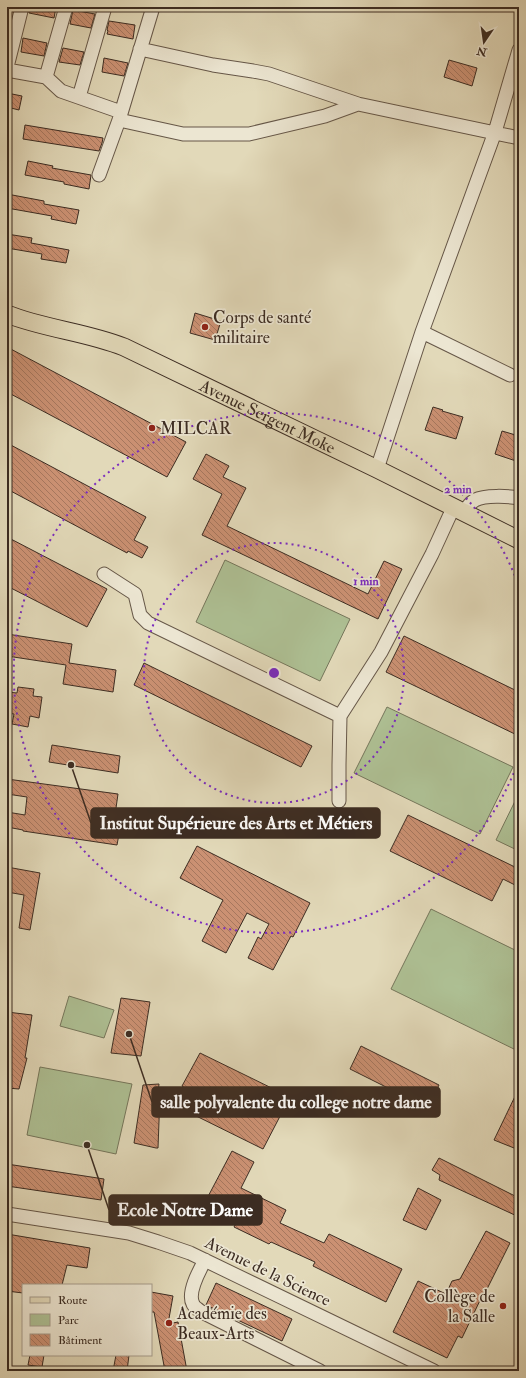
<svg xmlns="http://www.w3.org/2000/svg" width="526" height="1378" viewBox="0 0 526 1378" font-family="'IM FELL Double Pica',serif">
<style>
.green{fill:#aec094;stroke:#75765b}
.building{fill:url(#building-back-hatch);stroke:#3c2c22}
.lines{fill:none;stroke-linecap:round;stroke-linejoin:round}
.minor-casing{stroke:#665748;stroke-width:15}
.major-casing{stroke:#3c2c22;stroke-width:19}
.minor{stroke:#ece6d2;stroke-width:13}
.major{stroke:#e2d9b9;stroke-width:17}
.ring{fill:none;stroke:#7b2cbf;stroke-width:2;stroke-dasharray:2 4}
.poi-dot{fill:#8f2418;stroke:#ece6d2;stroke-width:1.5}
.labels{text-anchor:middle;stroke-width:3.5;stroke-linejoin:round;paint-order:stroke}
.poi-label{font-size:17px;fill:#3c2c22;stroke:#ece6d2;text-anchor:start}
.street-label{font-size:17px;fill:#3c2c22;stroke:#ece6d2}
.centre{fill:#7b2cbf;stroke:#ece6d2;stroke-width:2}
.ring-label{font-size:12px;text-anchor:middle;font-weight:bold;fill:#7b2cbf;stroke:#ece6d2;stroke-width:3.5;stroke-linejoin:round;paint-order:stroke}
.leader{fill:none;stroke:#3c2c22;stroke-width:1.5}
.callout-dot{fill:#3c2c22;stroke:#ece6d2;stroke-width:1.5}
.callout{fill:#3c2c22;stroke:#3c2c22;stroke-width:1.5}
.callout-label{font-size:18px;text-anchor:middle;font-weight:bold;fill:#fff}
</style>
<defs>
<pattern id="building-back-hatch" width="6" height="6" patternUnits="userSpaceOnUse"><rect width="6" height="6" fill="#cb9173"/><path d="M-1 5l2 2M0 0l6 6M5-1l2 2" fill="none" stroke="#a6775e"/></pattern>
</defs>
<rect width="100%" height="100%" fill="#e2d9b9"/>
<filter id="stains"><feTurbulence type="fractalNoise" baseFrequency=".005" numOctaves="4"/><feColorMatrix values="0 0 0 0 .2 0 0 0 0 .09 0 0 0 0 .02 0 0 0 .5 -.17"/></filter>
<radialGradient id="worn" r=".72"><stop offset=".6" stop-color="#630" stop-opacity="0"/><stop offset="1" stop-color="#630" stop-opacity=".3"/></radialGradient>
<path class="green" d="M 225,560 L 350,619 L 320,681 L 196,622 Z
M 387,707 L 513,767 L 480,834 L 354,773 Z
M 519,793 L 519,851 L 496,840 Z
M 431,909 L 519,952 L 519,1048 L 518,1051 L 391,989 Z
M 69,996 L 114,1010 L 104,1038 L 60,1026 Z
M 40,1067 L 132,1084 L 116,1154 L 27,1135 Z"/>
<path class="building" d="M 30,7 L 56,7 L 54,18 L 29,13 Z
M 73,10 L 95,14 L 91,28 L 70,24 Z
M 109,21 L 135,25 L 133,39 L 107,34 L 108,31 L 107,30 Z
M 23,38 L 47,43 L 44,56 L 21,52 Z
M 63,48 L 84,52 L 80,65 L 59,62 Z
M 104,58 L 128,63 L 124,76 L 102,72 Z
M 449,60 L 477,68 L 472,86 L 444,77 Z
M 7,93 L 22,96 L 19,110 L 7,107 Z
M 25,125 L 103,138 L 102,143 L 99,151 L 23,139 Z
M 28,161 L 53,166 L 52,168 L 91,175 L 89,189 L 64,184 L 64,182 L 25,175 Z
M 7,194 L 44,201 L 44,204 L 79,210 L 76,224 L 51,219 L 52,216 L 7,208 Z
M 7,234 L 32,238 L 31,243 L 69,250 L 66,263 L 41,259 L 42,254 L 7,248 Z
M 195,313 L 221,321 L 215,340 L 190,333 Z
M 7,347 L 186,442 L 167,477 L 7,392 Z
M 433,407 L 443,410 L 442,411 L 463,417 L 456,439 L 425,430 Z
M 502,431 L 519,436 L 519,462 L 495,454 Z
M 7,443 L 146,517 L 134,540 L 148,547 L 142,558 L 128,551 L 127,553 L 7,489 Z
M 206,454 L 229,466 L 223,477 L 246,488 L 227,526 L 368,594 L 384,561 L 402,569 L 378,619 L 202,535 L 222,494 L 193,479 Z
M 7,537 L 107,589 L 87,627 L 7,586 Z
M 7,634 L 72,644 L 69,663 L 116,670 L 113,692 L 63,684 L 66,665 L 7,656 Z
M 404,636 L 519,692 L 519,736 L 386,672 Z
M 144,663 L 312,746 L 301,767 L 134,685 Z
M 18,687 L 34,689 L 33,696 L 42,697 L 39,718 L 30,716 L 28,727 L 12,724 L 14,714 L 7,713 L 7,692 L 17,693 Z
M 52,745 L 120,756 L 118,773 L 49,762 Z
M 7,779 L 118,794 L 114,822 L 121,823 L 117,845 L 23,831 L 23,830 L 7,827 L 7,812 L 25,815 L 27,797 L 7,794 Z
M 408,815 L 519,869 L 519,887 L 503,879 L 492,901 L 390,851 Z
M 197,846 L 310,903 L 293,937 L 291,936 L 273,970 L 248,958 L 258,937 L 261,939 L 269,924 L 247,913 L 226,953 L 202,941 L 223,900 L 180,878 Z
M 7,867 L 40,873 L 30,930 L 19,928 L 24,895 L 7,892 Z
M 121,998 L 150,1002 L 141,1056 L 111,1053 Z
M 7,1012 L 32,1015 L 25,1058 L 27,1058 L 19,1089 L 7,1088 Z
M 361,1046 L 439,1085 L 428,1108 L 350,1069 Z
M 200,1053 L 290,1097 L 263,1149 L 180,1108 L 188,1090 L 182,1086 Z
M 159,1084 L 158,1094 L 160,1095 L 158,1148 L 156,1148 L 134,1143 L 143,1085 Z
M 519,1088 L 519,1150 L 494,1140 Z
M 232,1151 L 254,1162 L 241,1188 L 286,1210 L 280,1223 L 324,1243 L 329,1234 L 402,1269 L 386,1302 L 313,1266 L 315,1262 L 271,1242 L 269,1244 L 234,1227 L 236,1223 L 203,1206 Z
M 439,1158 L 519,1198 L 519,1217 L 439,1180 L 440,1175 L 432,1170 Z
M 7,1164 L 104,1179 L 101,1200 L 7,1186 Z
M 418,1188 L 441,1200 L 426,1230 L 403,1220 Z
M 486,1231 L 510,1243 L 485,1293 L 484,1292 L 462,1338 L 458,1336 L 447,1358 L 393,1332 L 418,1281 L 446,1294 L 452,1281 L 460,1279 Z
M 7,1234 L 90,1248 L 87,1268 L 67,1265 L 62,1285 L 23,1285 L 23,1293 L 7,1291 Z
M 216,1283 L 292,1319 L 282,1341 L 206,1305 Z
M 151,1292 L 173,1296 L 168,1324 L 178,1322 L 187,1371 L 165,1371 L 154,1312 L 151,1312 Z
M 30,1355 L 44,1355 L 42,1367 L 28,1365 Z
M 116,1355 L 129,1355 L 127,1371 L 113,1371 Z"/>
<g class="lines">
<g class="minor-casing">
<path id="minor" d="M 140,49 L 213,65 L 253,71 L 269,74 L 358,104 L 519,138
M 7,67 L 22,7
M 7,70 L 46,77 L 61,91 L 121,112
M 46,77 L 66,7
M 79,97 L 105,7
M 119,120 L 183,134 L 249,134 L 325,116 L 358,104
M 99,175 L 119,120 L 153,7
M 422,332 L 510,375
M 377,469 L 422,332 L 495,132 L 519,50
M 465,512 C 467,507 470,503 475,500 C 485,495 508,496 519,498
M 104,574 L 135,594 L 140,615 L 148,623 L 340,716
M 339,801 L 339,765 L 340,716 L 381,652 L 432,554 L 454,506
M 7,1214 L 129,1233 L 158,1242 L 190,1253 L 434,1371
M 205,1260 C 199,1271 187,1293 193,1304 C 194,1307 198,1309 200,1311 L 320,1371"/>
</g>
<g class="major-casing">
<g id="major">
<path id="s1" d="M 7,314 C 45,329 86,332 124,347 L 377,469 L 519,540"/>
</g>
</g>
<use href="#minor" class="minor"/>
<use href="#major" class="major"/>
</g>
<g class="ring">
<circle cx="274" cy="673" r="130"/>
<path d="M518 762A260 260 0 1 1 518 584"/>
</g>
<g class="poi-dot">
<circle cx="205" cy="327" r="4"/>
<circle cx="152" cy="428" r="4"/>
<circle cx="503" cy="1306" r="4"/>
<circle cx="169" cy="1323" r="4"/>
</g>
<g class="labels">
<g class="poi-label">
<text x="213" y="323">Corps de santé<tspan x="213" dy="20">militaire</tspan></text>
<text x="160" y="434">MILCAR</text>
<text x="495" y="1302" text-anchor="end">Collège de<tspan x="495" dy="20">la Salle</tspan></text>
<text x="177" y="1319">Académie des<tspan x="177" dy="20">Beaux-Arts</tspan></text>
</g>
<g class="street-label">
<text dy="6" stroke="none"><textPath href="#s1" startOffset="281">Avenue Sergent Moke</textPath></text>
<text transform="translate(268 1271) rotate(26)" y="6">Avenue de la Science</text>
</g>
</g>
<circle cx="274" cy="673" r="6" class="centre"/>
<g class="ring-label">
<text x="458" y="493">2 min</text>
<text x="366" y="585">1 min</text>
</g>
<path class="leader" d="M71 765L91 823M129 1034L152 1102M87 1145L109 1210"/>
<g class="callout-dot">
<circle cx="71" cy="765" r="4"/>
<circle cx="129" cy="1034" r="4"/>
<circle cx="87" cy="1145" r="4"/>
</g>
<g class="callout">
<rect x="91" y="808" width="289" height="30" rx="4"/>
<rect x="152" y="1087" width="288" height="30" rx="4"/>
<rect x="109" y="1195" width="153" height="30" rx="4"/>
</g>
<g class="callout-label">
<text x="236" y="829">Institut Supérieure des Arts et Métiers</text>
<text x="296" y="1108">salle polyvalente du college notre dame</text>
<text x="185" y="1216">Ecole Notre Dame</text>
</g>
<rect width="526" height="1378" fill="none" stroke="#e2d9b9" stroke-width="24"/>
<rect x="8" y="8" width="510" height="1362" fill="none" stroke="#3c2c22" stroke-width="2"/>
<rect x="12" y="12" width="502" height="1354" fill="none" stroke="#3c2c22"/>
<rect x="22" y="1284" width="130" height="72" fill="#ece6d2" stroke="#a69c8c"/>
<rect x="30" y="1297" width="20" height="6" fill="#e2d9b9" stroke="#a69c8c"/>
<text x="58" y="1304" font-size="12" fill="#3c2c22">Route</text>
<rect x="30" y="1314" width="20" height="12" fill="#aec094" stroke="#a69c8c"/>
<text x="58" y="1324" font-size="12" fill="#3c2c22">Parc</text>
<rect x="30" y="1334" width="20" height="12" fill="url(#building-back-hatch)" stroke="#a69c8c"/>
<text x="58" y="1344" font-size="12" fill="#3c2c22">Bâtiment</text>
<g transform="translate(484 42) rotate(193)" stroke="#ece6d2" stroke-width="3" paint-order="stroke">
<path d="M0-3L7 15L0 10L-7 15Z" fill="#3c2c22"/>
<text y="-6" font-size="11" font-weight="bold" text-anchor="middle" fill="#3c2c22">N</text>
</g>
<rect width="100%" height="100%" filter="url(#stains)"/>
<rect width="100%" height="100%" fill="url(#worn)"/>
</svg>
